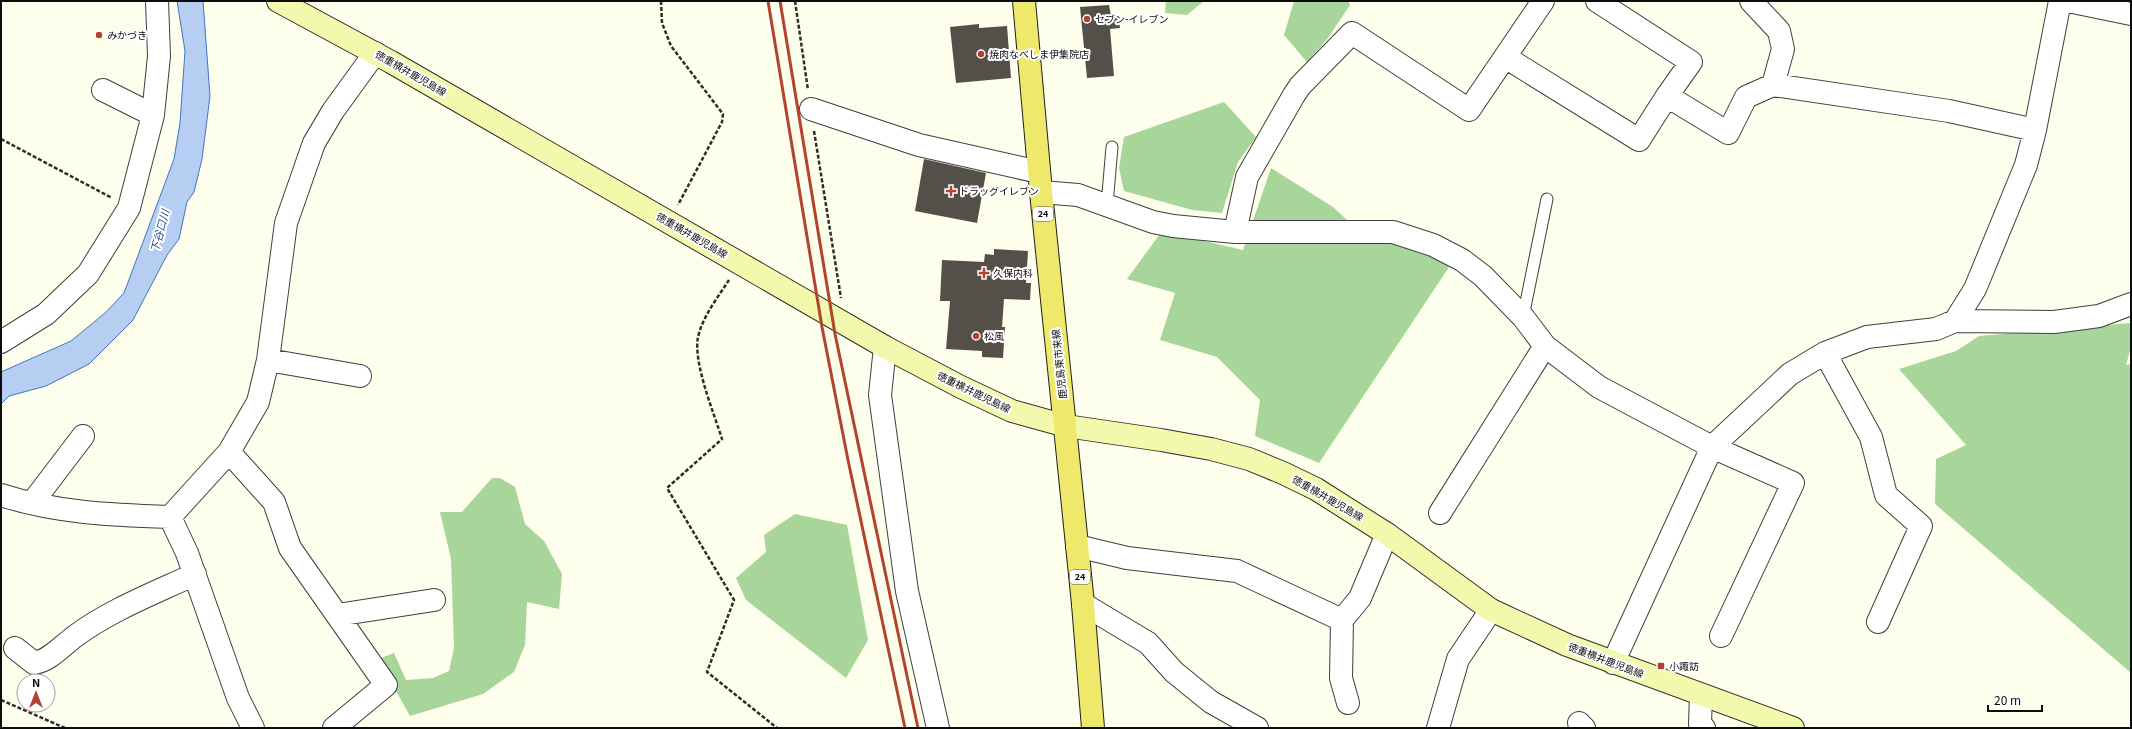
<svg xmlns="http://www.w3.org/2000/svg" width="2132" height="729" viewBox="0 0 2132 729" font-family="Georgia,'Noto Sans JP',serif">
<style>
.forest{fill:#a8d599}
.water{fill:#b5cef1;stroke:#4175c3}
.building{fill:#545049}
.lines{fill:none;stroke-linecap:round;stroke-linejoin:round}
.lane-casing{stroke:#3f3f3f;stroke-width:13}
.street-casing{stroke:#3f3f3f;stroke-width:24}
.secondary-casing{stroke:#2e2e2e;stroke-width:24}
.primary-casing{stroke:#1d1d1d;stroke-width:24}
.path{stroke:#2e2e2e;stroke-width:2.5;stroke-dasharray:4 2;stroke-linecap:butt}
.lane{stroke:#fff;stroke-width:11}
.street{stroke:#fff;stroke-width:22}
.secondary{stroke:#f2f9ac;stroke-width:22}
.primary{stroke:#efe96b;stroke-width:22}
.rail{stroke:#b2432e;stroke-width:3}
.poi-dot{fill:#b2432e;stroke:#fff;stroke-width:1.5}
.labels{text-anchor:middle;stroke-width:4;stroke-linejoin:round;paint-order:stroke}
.shield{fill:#fff;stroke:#555;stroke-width:1}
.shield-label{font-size:9px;font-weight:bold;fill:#0c0c0c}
.poi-label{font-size:10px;fill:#0c0c0c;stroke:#fff;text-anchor:start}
.street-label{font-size:10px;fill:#0c0c0c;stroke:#fff}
.water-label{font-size:11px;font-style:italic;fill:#1f4994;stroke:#fff}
</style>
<rect width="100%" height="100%" fill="#fefeec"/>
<path class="forest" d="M 1166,1 L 1204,1 L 1187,15 L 1165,13 Z
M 1294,1 L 1348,1 L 1350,5 L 1328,38 L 1307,62 L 1284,35 Z
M 1224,102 L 1256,137 L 1238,162 L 1222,213 L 1192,210 L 1124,191 L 1119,168 L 1124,137 Z
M 1271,168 L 1333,207 L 1347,220 L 1429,250 L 1449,267 L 1319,463 L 1255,436 L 1260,400 L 1217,357 L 1160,340 L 1175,293 L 1127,279 L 1162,231 L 1243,250 Z
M 2131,323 L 2131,347 L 2126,365 L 2131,364 L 2131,673 L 1935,504 L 1936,459 L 1966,445 L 1899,369 L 1956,351 L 1979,336 Z
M 492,478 L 500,478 L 515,487 L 525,524 L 544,541 L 562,574 L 559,609 L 527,602 L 525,645 L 514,672 L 483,694 L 410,716 L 378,659 L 394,653 L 406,680 L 433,678 L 449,671 L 454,648 L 451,559 L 440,512 L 462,512 Z
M 795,514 L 847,525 L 868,640 L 846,678 L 746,600 L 736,578 L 766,552 L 764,535 Z"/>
<path class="water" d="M 177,1 L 203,1 L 210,96 L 202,159 L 194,192 L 187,202 L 179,239 L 167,255 L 133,320 L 89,364 L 46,386 L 9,396 L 1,404 L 1,372 L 71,341 L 105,313 L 124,293 L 174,159 L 180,123 L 185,51 Z"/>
<path class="building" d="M 1109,5 L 1111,15 L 1118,15 L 1120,28 L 1110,29 L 1114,76 L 1087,78 L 1080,7 Z
M 979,24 L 979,28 L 1007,26 L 1011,78 L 956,83 L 950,27 Z
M 924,159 L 986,173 L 977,223 L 915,211 Z
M 994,249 L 1028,251 L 1026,283 L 1031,283 L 1030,300 L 1004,299 L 1002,327 L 1005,327 L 1003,358 L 982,357 L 982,351 L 946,349 L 950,301 L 940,301 L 942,260 L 984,262 L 985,254 L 994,255 Z"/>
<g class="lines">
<g class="lane-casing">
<path id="lane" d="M 1107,205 L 1112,147
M 1523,317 L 1547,199"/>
</g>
<g class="street-casing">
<path id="street" d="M 1597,1 L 1691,62 L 1667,96
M 1751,1 L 1779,31 L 1783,49 L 1773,85
M 2068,1 L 2131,14
M 1505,57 L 1639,140 L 1667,96 L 1728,133 L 1746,97 L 1773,85 L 1949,111 L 2035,130
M 103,90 L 153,115
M 811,109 L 919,145 L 1039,172
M 1041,192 L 1078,195 L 1153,222 L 1173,226 L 1235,232 L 1393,232 L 1433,245 L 1462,260 L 1483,276 L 1523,317 L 1545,346 L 1599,387 L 1712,447 L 1793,483 L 1721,636
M 1235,232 L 1247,177 L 1294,95 L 1300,86 L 1352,33 L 1469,110 L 1543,1
M 1955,321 L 2054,322 L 2099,316 L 2131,304
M 1,342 L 46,314 L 88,274 L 129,208 L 153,115 L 159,56 L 157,1
M 885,347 L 880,395 L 907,591 L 938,728
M 1825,353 L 1871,437 L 1886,495 L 1921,526 L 1878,622
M 268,360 L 360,376
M 229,452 L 274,502 L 290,548 L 386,685 L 334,728
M 1,495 C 56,513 112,515 170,517
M 32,503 L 83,436
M 1440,513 L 1545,346
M 170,517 L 229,452 L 258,402 L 268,360 L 286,223 L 314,143 L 333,111 L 375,53
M 170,517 L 187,553 L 238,698 L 253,728
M 1077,546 L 1127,558 L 1237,571 L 1342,620 L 1360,598 L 1387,534
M 1083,604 L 1148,643 L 1174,672 L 1211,702 L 1257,728
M 337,615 L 434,600
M 1342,620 L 1341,678 L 1348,703
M 15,648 L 34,663 C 49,661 62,646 74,637 C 110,610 155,593 195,574
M 1613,663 L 1712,447 L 1790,374 L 1825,353 L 1867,337 L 1936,329 L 1955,321 L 1975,289 L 2026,165 L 2035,130 L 2060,1
M 1701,695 L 1700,724 L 1704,728
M 1579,723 L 1584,728
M 1438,728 L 1458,659 L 1491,610"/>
</g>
<g class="secondary-casing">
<path id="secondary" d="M 278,1 L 391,62 L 885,347 L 961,387 L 1012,411 L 1066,426 L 1161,440 L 1211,449 L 1249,459 L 1283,473 L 1316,489 L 1387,534 L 1491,610 L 1567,645 L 1793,728"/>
</g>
<g class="primary-casing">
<path id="primary" d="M 1024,1 L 1041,192 L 1083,604 L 1093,728"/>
</g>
<path class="path" d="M 661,1 L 662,23 L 671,46 L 723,114 L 722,122 L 678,205
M 795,1 L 808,90
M 814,131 L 841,298
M 1,139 L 112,198
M 729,280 C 718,297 703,316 698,337 C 693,363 714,413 722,439 L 667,488 L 734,600 L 707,672 L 777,728
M 1,700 L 65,728"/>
<use href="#lane" class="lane"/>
<use href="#street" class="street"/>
<use href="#secondary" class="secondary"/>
<use href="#primary" class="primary"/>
<path class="rail" d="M 768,1 L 822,327 L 848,460 L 905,728
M 780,1 L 835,334 L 918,728"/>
</g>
<g class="poi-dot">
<circle cx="1087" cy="19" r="4"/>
<circle cx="99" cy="35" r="4"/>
<circle cx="981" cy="54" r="4"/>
<path d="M949 185h4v4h4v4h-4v4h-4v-4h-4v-4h4z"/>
<path d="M982 267h4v4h4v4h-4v4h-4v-4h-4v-4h4z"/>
<circle cx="976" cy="336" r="4"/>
<rect x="1657" y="662" width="8" height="8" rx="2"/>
</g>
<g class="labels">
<g class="shield">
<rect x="1033" y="207" width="20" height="14" rx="3"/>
<rect x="1070" y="570" width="20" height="14" rx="3"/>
</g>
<g class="shield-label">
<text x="1043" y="217">24</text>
<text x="1080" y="580">24</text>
</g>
<g class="poi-label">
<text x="1095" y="23">セブン-イレブン</text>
<text x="107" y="39">みかづき</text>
<text x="989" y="58">焼肉なべしま伊集院店</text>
<text x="959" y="195">ドラッグイレブン</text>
<text x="993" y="277">久保内科</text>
<text x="984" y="340">松風</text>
<text x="1669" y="670">小諏訪</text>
</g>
<g class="street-label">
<text transform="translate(411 73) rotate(30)" y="4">徳重横井鹿児島線</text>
<text transform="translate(692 235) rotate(30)" y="4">徳重横井鹿児島線</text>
<text transform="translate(1059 364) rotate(-96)" y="4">鹿児島東市来線</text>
<text transform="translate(974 392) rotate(26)" y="4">徳重横井鹿児島線</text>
<text transform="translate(1328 498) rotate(30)" y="4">徳重横井鹿児島線</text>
<text transform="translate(1606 660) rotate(21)" y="4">徳重横井鹿児島線</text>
</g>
<g class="water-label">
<text transform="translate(160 231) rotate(-75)" y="4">下谷口川</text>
</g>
</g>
<rect width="2132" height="729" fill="none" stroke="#0c0c0c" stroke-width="4"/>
<g transform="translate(36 693)"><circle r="19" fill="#ffffff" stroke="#9e9e9e"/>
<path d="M0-3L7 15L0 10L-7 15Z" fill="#b2432e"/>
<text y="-6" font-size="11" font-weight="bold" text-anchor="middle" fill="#0c0c0c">N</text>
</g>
<path d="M1988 705v6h54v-6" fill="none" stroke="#0c0c0c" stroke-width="2"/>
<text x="1994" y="705" font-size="12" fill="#0c0c0c" stroke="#ffffff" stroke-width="3" paint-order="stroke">20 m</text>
</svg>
